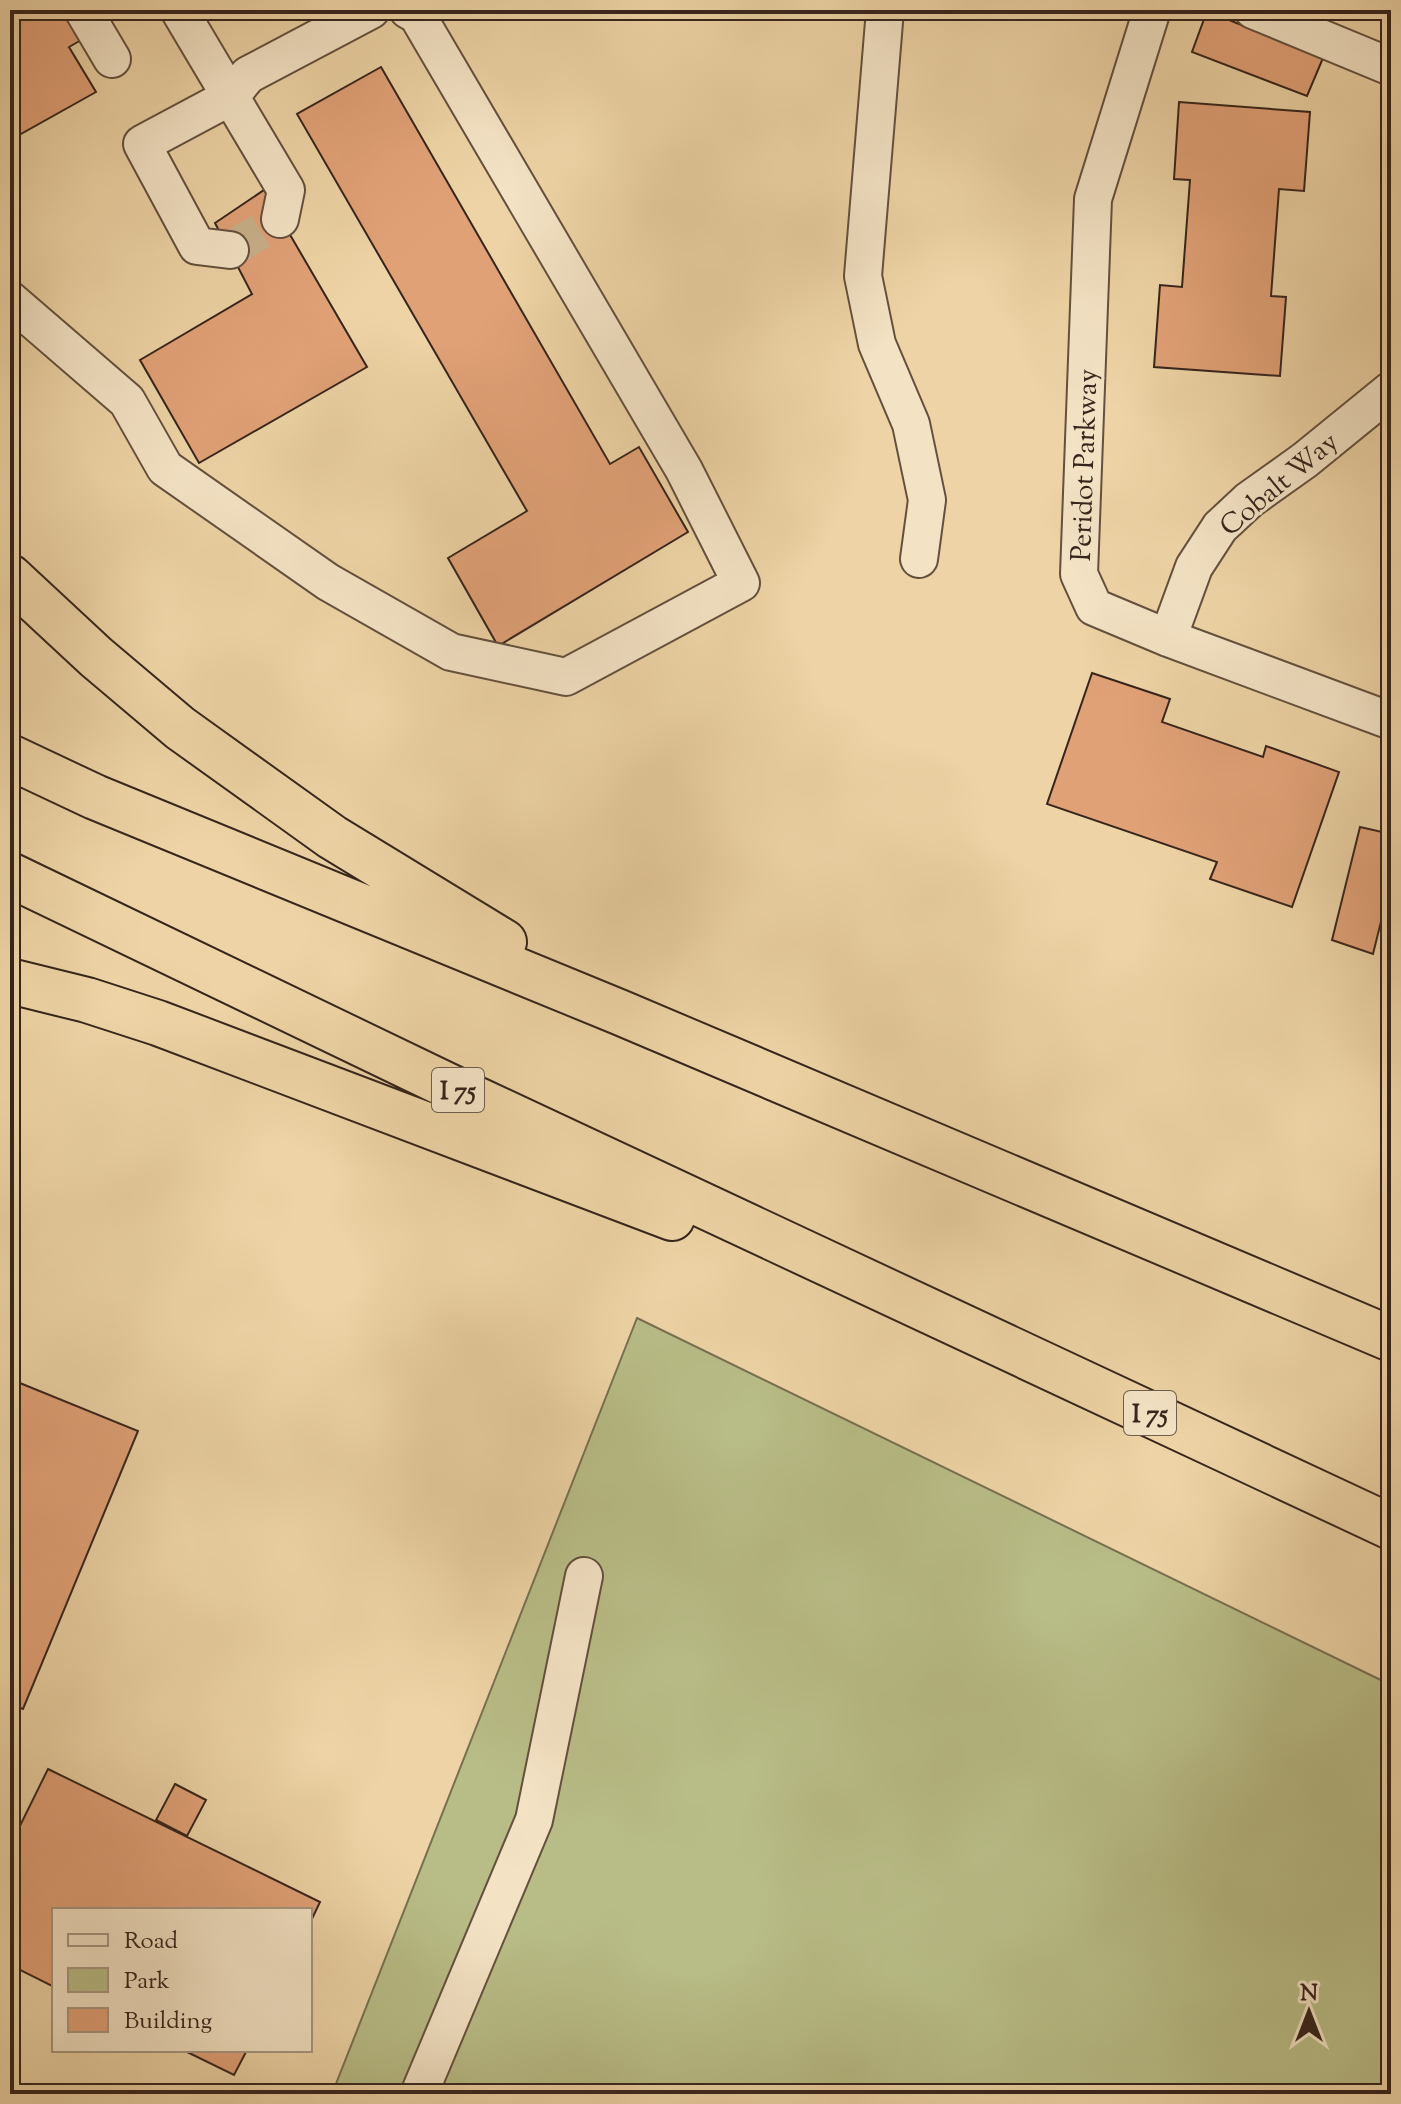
<svg xmlns="http://www.w3.org/2000/svg" width="1401" height="2104" viewBox="0 0 1401 2104" font-family="'Sorts Mill Goudy',serif">
<style>
.green{fill:#b8bc86;stroke:#777051;stroke-width:2}
.building{fill:#e1a177;stroke:#36251c;stroke-width:2}
.lines{fill:none;stroke-linecap:round;stroke-linejoin:round}
.minor-tunnel{stroke:#c8b08a;stroke-width:36;stroke-dasharray:36 18;stroke-linecap:butt}
.minor-casing{stroke:#64503e;stroke-width:40}
.highway-casing{stroke:#36251c;stroke-width:48}
.minor{stroke:#f3e2c4;stroke-width:36}
.highway{stroke:#edd3a5;stroke-width:44}
.labels{text-anchor:middle;stroke-width:6;stroke-linejoin:round;paint-order:stroke}
.shield{fill:#f3e2c4;stroke:#6f5e4e;stroke-width:2}
.shield-label{font-size:26px;font-weight:bold;fill:#36251c}
.street-label{font-size:28px;fill:#36251c;stroke:#f3e2c4}
</style>
<rect width="100%" height="100%" fill="#edd3a5"/>
<filter id="stains"><feTurbulence type="fractalNoise" baseFrequency=".0025" numOctaves="4"/><feColorMatrix values="0 0 0 0 .2 0 0 0 0 .09 0 0 0 0 .02 0 0 0 .5 -.17"/></filter>
<radialGradient id="worn" r=".72"><stop offset=".6" stop-color="#630" stop-opacity="0"/><stop offset="1" stop-color="#630" stop-opacity=".3"/></radialGradient>
<path class="green" d="M 637,1318 L 1391,1685 L 1391,2094 L 332,2094 Z"/>
<path class="building" d="M 10,10 L 66,10 L 83,39 L 69,47 L 96,92 L 10,140 Z
M 1207,11 L 1323,58 L 1307,96 L 1192,52 Z
M 381,67 L 610,464 L 639,447 L 688,532 L 498,646 L 448,558 L 527,511 L 297,114 Z
M 1179,102 L 1310,112 L 1304,191 L 1279,189 L 1271,296 L 1286,297 L 1280,376 L 1154,367 L 1160,285 L 1182,287 L 1190,180 L 1174,179 Z
M 264,190 L 367,367 L 199,463 L 140,360 L 252,294 L 215,223 Z
M 1092,673 L 1170,699 L 1162,722 L 1263,757 L 1266,746 L 1339,772 L 1292,907 L 1210,879 L 1217,862 L 1047,804 Z
M 1360,827 L 1391,834 L 1391,881 L 1373,954 L 1332,940 Z
M 10,1379 L 138,1431 L 23,1709 L 10,1704 Z
M 48,1769 L 320,1902 L 310,1923 L 310,1910 L 54,1910 L 54,1987 L 10,1965 L 10,1846 Z
M 175,1784 L 206,1800 L 187,1836 L 156,1820 Z
M 183,2050 L 247,2050 L 234,2075 Z"/>
<g class="lines">
<path class="minor-tunnel" d="M 230,250 L 280,219"/>
<g class="minor-casing">
<path id="minor" d="M 83,10 L 112,59
M 179,10 L 286,190 L 280,219
M 885,10 L 863,276 L 877,344 L 911,424 L 927,500 L 919,559
M 1152,10 L 1093,199 L 1079,574 L 1094,607 L 1168,638 L 1391,721
M 1253,10 L 1391,67
M 230,250 L 197,246 L 142,144 L 230,97 L 248,75 L 371,10
M 10,300 L 127,401 L 165,468 L 328,582 L 451,652 L 566,677 L 741,583 L 684,470 L 417,15 L 408,10
M 1168,638 L 1194,567 L 1220,527 L 1249,500 L 1305,460 L 1391,390
M 419,2094 L 534,1820 L 584,1576"/>
</g>
<g class="highway-casing">
<path id="highway" d="M 10,577 L 96,657 L 180,728 L 332,837 L 504,942
M 10,757 L 95,797 L 619,1012 L 1391,1339
M 10,875 L 465,1094 L 1391,1527
M 10,981 L 87,1000 L 158,1023 L 672,1218"/>
</g>
<use href="#minor" class="minor"/>
<use href="#highway" class="highway"/>
</g>
<g class="labels">
<g class="shield">
<rect x="432" y="1068" width="52" height="44" rx="6"/>
<rect x="1124" y="1391" width="52" height="44" rx="6"/>
</g>
<g class="shield-label">
<text x="458" y="1099">I 75</text>
<text x="1150" y="1422">I 75</text>
</g>
<g class="street-label">
<text transform="translate(1083 465) rotate(-88)" y="10">Peridot Parkway</text>
<text transform="translate(1278 483) rotate(-40)" y="10">Cobalt Way</text>
</g>
</g>
<rect width="1401" height="2104" fill="none" stroke="#edd3a5" stroke-width="40"/>
<rect x="12" y="12" width="1377" height="2080" fill="none" stroke="#36251c" stroke-width="4"/>
<rect x="20" y="20" width="1361" height="2064" fill="none" stroke="#36251c" stroke-width="2"/>
<rect x="52" y="1908" width="260" height="144" fill="#f3e2c4" stroke="#a79681" stroke-width="2"/>
<rect x="68" y="1934" width="40" height="12" fill="#f3e2c4" stroke="#a79681" stroke-width="2"/>
<text x="124" y="1948" font-size="24" fill="#36251c">Road</text>
<rect x="68" y="1968" width="40" height="24" fill="#b8bc86" stroke="#a79681" stroke-width="2"/>
<text x="124" y="1988" font-size="24" fill="#36251c">Park</text>
<rect x="68" y="2008" width="40" height="24" fill="#e1a177" stroke="#a79681" stroke-width="2"/>
<text x="124" y="2028" font-size="24" fill="#36251c">Building</text>
<g transform="translate(1309 2012)" stroke="#f3e2c4" stroke-width="6" paint-order="stroke">
<path d="M0-6L14 30L0 20L-14 30Z" fill="#36251c"/>
<text y="-12" font-size="22" font-weight="bold" text-anchor="middle" fill="#36251c">N</text>
</g>
<rect width="100%" height="100%" filter="url(#stains)"/>
<rect width="100%" height="100%" fill="url(#worn)"/>
</svg>
